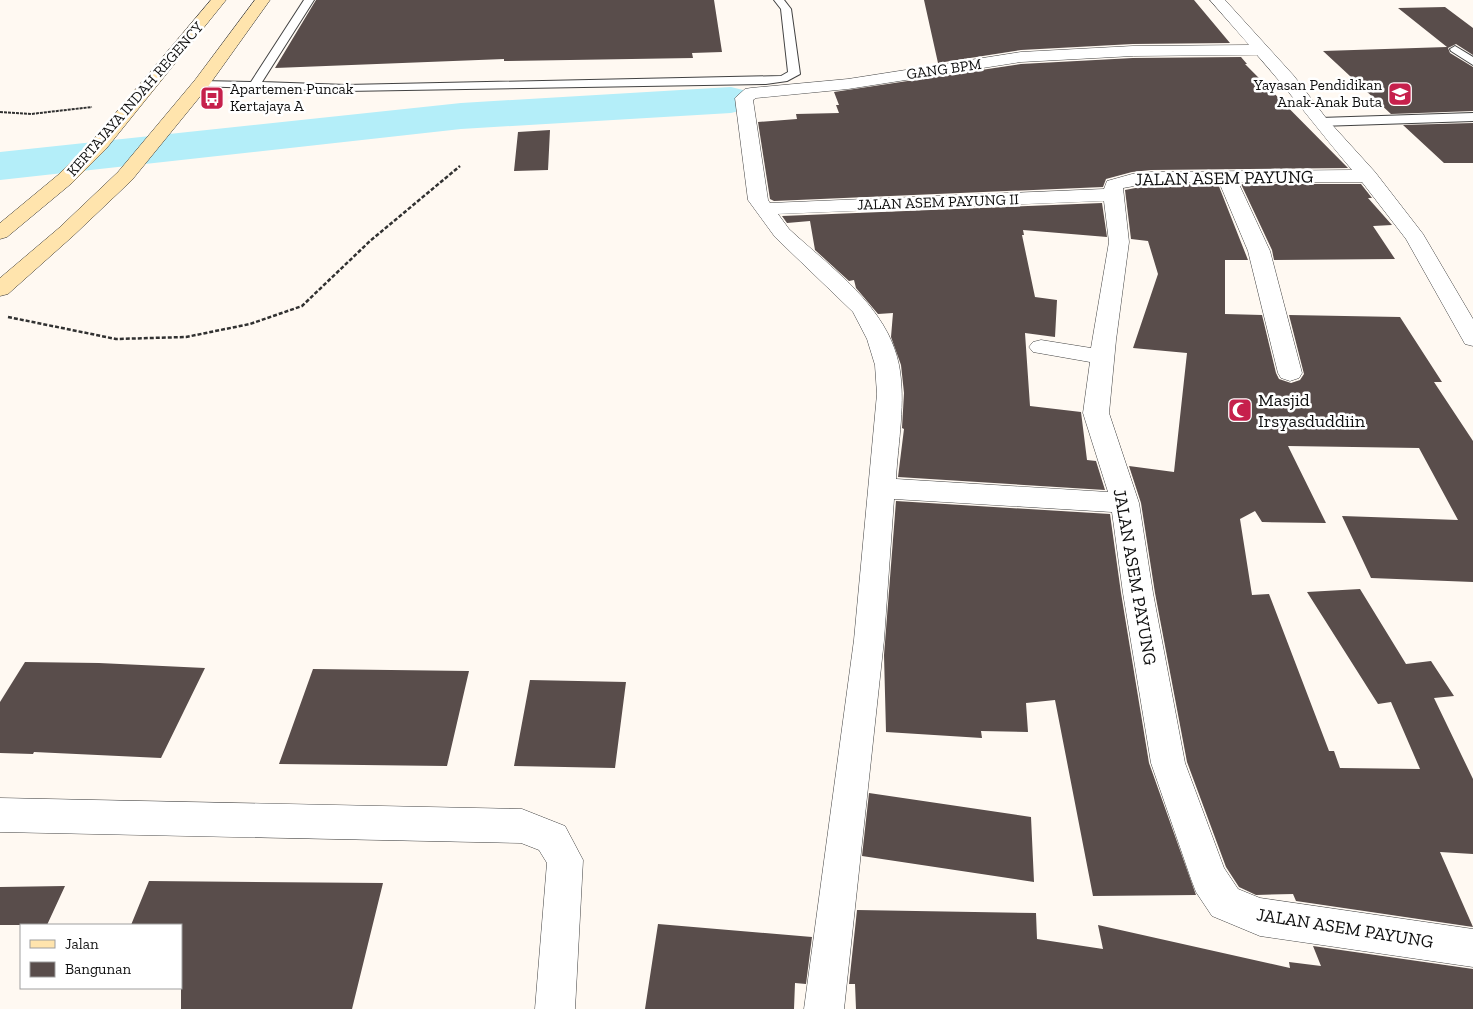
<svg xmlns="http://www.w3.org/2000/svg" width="1473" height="1009" viewBox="0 0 1473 1009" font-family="'Zilla Slab',serif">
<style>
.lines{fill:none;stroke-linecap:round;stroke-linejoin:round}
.river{fill:#b4eef9;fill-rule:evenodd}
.building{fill:#594d4b}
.lane-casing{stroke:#424242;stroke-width:2}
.street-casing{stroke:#424242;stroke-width:1}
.secondary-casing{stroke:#313131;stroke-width:1}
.path-far1{stroke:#313131;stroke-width:2;stroke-dasharray:3 1;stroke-linecap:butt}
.path{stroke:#313131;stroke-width:2.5;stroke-dasharray:4 2;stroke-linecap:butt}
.lane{fill:#fff;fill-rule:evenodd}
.street{fill:#fff;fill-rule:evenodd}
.secondary{fill:#ffe4ad;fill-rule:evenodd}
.labels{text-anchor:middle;stroke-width:5;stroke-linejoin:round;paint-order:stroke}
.far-street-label{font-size:15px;fill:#0f0f0f;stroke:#fff}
.far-poi-label{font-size:15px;fill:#0f0f0f;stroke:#fff;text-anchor:end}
.street-label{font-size:18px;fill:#0f0f0f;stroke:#fff}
.poi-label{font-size:18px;fill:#0f0f0f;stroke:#fff;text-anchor:start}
</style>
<rect width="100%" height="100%" fill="#fff9f2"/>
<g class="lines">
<path class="river" d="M 731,87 L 747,91 L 753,100 L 747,109 L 731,113 L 461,129 L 0,180 L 0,152 L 461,103 Z"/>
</g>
<path class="building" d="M 316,0 L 714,0 L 722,52 L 692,53 L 693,58 L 504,61 L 504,59 L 275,68 Z
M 924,0 L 1194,0 L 1230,43 L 1133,44 L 1021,50 L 938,63 Z
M 1445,7 L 1473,28 L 1473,55 L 1456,44 L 1448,48 L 1450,53 L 1473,67 L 1473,111 L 1391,114 L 1323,51 L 1447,47 L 1398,8 Z
M 1241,57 L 1247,64 L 1245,64 L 1348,168 L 1151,170 L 1132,172 L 1106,179 L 1103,187 L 774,201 L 770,199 L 758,122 L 797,119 L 796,114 L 839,113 L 836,105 L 839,105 L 834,92 L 1021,64 L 1133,58 Z
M 1473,123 L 1473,163 L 1444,163 L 1403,125 Z
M 550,130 L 548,170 L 514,171 L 518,132 Z
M 1218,184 L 1248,260 L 1225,260 L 1225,314 L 1262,315 L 1276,373 L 1279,379 L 1291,383 L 1300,380 L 1304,374 L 1289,315 L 1400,317 L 1442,382 L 1434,382 L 1473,441 L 1473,582 L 1371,578 L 1342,516 L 1458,520 L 1419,448 L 1288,446 L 1326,523 L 1262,522 L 1255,511 L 1240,519 L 1252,595 L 1269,594 L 1329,751 L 1334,751 L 1340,768 L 1420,769 L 1391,702 L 1378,704 L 1307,592 L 1360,589 L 1406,664 L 1431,661 L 1454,696 L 1434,698 L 1473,779 L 1473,854 L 1440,852 L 1473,927 L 1296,901 L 1293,894 L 1256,895 L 1239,887 L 1226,867 L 1187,762 L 1155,593 L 1141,503 L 1129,466 L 1174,472 L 1187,353 L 1133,348 L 1158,274 L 1148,241 L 1131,239 L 1125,190 L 1151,185 Z
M 1241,184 L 1361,184 L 1372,198 L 1368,198 L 1392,225 L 1373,226 L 1395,259 L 1274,260 L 1272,250 Z
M 1102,203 L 1107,237 L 1023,230 L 1024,235 L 1022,235 L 1035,297 L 1057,300 L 1055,337 L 1025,333 L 1030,406 L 1081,412 L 1087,460 L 1096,461 L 1105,490 L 898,477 L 904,429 L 902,428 L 904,393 L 901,365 L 891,337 L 893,313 L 878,314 L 856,288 L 854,280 L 849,281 L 815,250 L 810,221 L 787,223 L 782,216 Z
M 896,501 L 1110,514 L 1121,593 L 1149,763 L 1196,895 L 1093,896 L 1055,700 L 1026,703 L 1028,732 L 981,731 L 982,738 L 886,732 L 884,655 Z
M 25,662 L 99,663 L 205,668 L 161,758 L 34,752 L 33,754 L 0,753 L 0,702 Z
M 313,669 L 469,671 L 447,766 L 279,764 Z
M 530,680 L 626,682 L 615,768 L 514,766 Z
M 869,793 L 1031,817 L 1034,882 L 862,856 Z
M 149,881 L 383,883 L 352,1009 L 181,1009 L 181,925 L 131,925 Z
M 65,886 L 47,925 L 0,925 L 0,887 Z
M 857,910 L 1036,913 L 1037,939 L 1103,949 L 1098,925 L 1290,968 L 1289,962 L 1321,966 L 1313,946 L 1473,969 L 1473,1009 L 856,1009 L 855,984 L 849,984 Z
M 658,924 L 812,937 L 806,984 L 795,983 L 794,1009 L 645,1009 Z"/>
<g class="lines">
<g class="lane-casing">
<path id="lane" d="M 304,0 L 314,0 L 262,82 L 346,85 L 781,76 L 788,72 L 781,9 L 774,0 L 784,0 L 791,9 L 800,74 L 787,81 L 766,84 L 346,91 L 197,86 L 195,84 L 197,82 L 201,81 L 251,82 Z
M 1455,46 L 1473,57 L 1473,65 L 1451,51 L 1450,49 Z
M 1473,113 L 1473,121 L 1320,126 L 1314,122 L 1320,118 Z"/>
</g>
<g class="street-casing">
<path id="street" d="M 1210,0 L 1225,0 L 1294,76 L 1326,118 L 1375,172 L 1423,234 L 1473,319 L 1473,346 L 1465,344 L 1406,239 L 1362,182 L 1238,182 L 1270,251 L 1302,373 L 1299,378 L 1290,381 L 1281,378 L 1278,373 L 1248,251 L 1219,182 L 1151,183 L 1123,188 L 1129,242 L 1116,340 L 1109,413 L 1139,503 L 1153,593 L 1185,763 L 1224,868 L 1238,889 L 1260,898 L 1473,929 L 1473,967 L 1260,936 L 1212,916 L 1196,892 L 1191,879 L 1151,763 L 1123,593 L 1112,512 L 894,499 L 884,640 L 844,1009 L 804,1009 L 854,640 L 877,394 L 875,365 L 867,339 L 853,312 L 775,237 L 748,200 L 735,98 L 745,89 L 751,88 L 848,79 L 1021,52 L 1133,46 L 1249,45 ZM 1257,55 C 1290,92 1320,132 1352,170 L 1151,172 L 1132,174 L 1107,181 L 1104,189 L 770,203 L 768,200 L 753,100 L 756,98 L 848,89 L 1021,62 L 1133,56 ZM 1104,201 L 1109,242 L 1091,348 L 1041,340 L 1033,342 L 1029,347 L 1033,352 L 1090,362 L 1083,413 L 1108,492 L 896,479 C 898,442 906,402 899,365 C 888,307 830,267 789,229 L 778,214 Z
M 0,798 L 522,809 L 565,826 L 583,860 L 575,1009 L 535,1009 L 547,863 L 539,850 L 521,843 L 0,832 Z"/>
</g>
<g class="secondary-casing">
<path id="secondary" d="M 211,0 L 226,0 L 106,149 L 72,183 L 7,237 L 0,239 L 0,223 L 58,175 L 92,141 Z
M 255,0 L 270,0 L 207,88 L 132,180 L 73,236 L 8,294 L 0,296 L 0,278 L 59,228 L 118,172 L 195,80 Z"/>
</g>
<path class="path-far1" d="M 0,112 L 31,114 L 92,107"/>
<path class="path" d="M 8,317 L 116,339 L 186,337 L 250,324 L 302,306 L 370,241 L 460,166"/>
<use href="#lane" class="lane"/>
<use href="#street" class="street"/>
<use href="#secondary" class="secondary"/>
</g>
<defs>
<g id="school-square" transform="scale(1.25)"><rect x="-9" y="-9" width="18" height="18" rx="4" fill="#c6204c" stroke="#fff"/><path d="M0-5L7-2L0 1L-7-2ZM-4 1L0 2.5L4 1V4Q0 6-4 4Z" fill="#fff"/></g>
<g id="bus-square" transform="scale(1.25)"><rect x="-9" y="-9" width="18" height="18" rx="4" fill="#c6204c" stroke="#fff"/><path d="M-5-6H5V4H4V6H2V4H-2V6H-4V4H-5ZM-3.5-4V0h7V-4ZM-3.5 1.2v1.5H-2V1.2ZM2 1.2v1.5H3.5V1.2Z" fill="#fff"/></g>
<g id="mosque-square" transform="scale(1.25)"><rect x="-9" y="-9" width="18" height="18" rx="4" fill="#c6204c" stroke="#fff"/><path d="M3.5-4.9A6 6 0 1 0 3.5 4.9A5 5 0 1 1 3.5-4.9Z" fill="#fff"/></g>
</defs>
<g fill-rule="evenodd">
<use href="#school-square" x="1400" y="94"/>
<use href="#bus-square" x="212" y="98"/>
<use href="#mosque-square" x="1240" y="410"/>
</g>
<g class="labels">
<g class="far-street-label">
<text transform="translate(944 69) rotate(-8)" y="5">GANG BPM</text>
<text transform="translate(135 99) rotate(-49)" y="5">KERTAJAYA INDAH REGENCY</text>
<text transform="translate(938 202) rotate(-2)" y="5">JALAN ASEM PAYUNG II</text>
</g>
<g class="far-poi-label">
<text x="1382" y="90">Yayasan Pendidikan<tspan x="1382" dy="17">Anak-Anak Buta</tspan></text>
<text x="230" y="94" text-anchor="start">Apartemen Puncak<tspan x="230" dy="17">Kertajaya A</tspan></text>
</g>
<g class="street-label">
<text transform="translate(1224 178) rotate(-1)" y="6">JALAN ASEM PAYUNG</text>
<text transform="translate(1135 577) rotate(80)" y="6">JALAN ASEM PAYUNG</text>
<text transform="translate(1345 928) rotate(9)" y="6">JALAN ASEM PAYUNG</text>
</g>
<g class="poi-label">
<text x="1258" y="406">Masjid<tspan x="1258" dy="21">Irsyasduddiin</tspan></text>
</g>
</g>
<rect x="20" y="924" width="162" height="65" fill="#ffffff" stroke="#9f9f9f"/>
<rect x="30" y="940" width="25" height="8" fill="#ffe4ad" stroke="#9f9f9f"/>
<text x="65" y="949" font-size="15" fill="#0f0f0f">Jalan</text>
<rect x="30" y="962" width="25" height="15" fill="#594d4b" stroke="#9f9f9f"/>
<text x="65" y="974" font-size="15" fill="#0f0f0f">Bangunan</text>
</svg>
